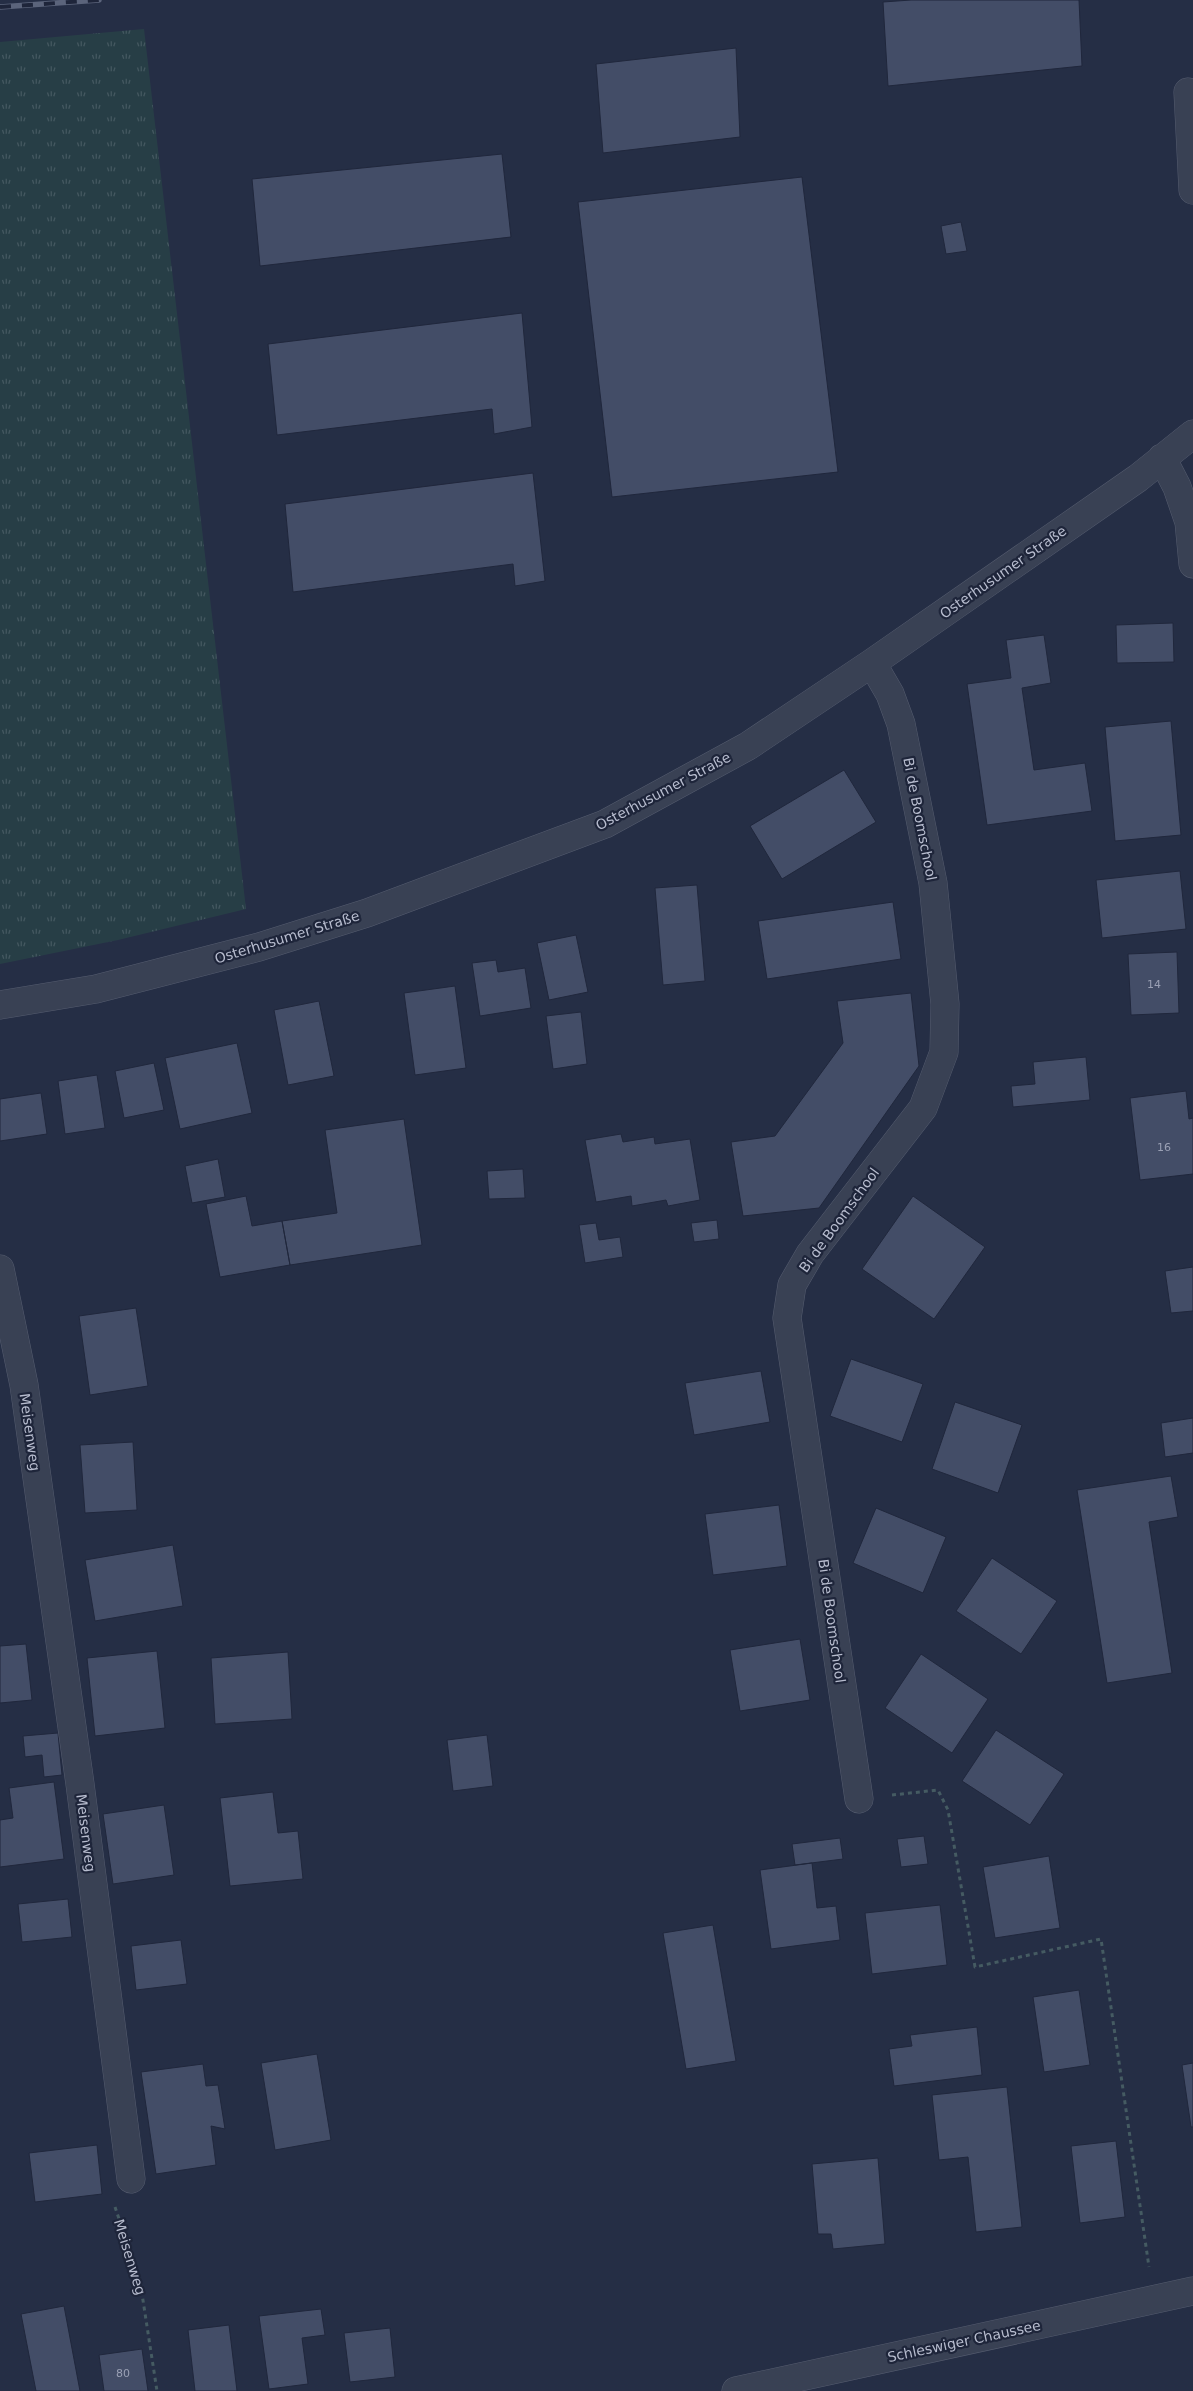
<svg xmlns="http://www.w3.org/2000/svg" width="1193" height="2391" viewBox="0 0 1193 2391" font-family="'DejaVu Sans',sans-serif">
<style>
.grass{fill:url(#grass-tufts)}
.building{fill:#434d67;stroke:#20273c}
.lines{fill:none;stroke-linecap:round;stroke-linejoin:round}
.minor-casing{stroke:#555c6f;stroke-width:29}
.path{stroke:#455b62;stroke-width:3;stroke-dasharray:4 4;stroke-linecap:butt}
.minor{stroke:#394154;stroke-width:28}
.rail-casing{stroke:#5b647b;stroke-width:5.5}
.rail{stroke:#1e253a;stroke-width:4;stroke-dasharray:11;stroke-linecap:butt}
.labels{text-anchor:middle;stroke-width:4.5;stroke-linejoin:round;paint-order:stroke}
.number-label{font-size:11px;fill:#9aa0b4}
.street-label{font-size:14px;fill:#b7bcce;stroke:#1e253a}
</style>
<defs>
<pattern id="grass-tufts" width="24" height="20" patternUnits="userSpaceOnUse" patternTransform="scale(1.25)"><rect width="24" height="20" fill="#273e46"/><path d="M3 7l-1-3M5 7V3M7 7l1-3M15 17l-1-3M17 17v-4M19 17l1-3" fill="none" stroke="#445860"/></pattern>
</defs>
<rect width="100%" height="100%" fill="#252e45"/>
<path class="grass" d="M 144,29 L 246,909 L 118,940 L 0,964 L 0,42 Z"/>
<path class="building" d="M 911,0 L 1079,0 L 1082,66 L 888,86 L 883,2 Z
M 736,48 L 740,137 L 603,153 L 596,64 Z
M 502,154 L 511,237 L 260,266 L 252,179 Z
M 802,177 L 838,472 L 612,497 L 578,202 Z
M 961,222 L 967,251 L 946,254 L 941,226 Z
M 522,313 L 532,427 L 494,434 L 492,409 L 277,435 L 268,344 Z
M 533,473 L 545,581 L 515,586 L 513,564 L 293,592 L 285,504 Z
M 1173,623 L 1174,662 L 1117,663 L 1116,625 Z
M 1044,635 L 1051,683 L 1022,688 L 1034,770 L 1085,763 L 1092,811 L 987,825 L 967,684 L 1011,678 L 1006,640 Z
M 1171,721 L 1181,835 L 1115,841 L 1105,727 Z
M 844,770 L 876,822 L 782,879 L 750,826 Z
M 1180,871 L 1186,929 L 1102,938 L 1096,880 Z
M 697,885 L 705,981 L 663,985 L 655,888 Z
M 893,902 L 901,959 L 767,979 L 758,921 Z
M 576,935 L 588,992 L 549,1000 L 537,943 Z
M 1177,952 L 1179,1013 L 1131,1015 L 1128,954 Z
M 496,960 L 498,972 L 525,968 L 531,1008 L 480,1016 L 472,963 Z
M 455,986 L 466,1068 L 415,1075 L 404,993 Z
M 911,993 L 919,1066 L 819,1208 L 743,1216 L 731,1142 L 775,1136 L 843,1043 L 837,1001 Z
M 319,1001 L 334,1076 L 288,1085 L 274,1010 Z
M 581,1012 L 587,1064 L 553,1069 L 546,1016 Z
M 237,1043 L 252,1113 L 180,1129 L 165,1058 Z
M 1086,1057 L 1090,1100 L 1013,1107 L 1011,1086 L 1035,1084 L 1033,1062 Z
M 154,1063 L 164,1110 L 124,1118 L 115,1071 Z
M 97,1075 L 105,1128 L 65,1134 L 58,1081 Z
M 1186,1091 L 1189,1119 L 1193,1118 L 1193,1174 L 1140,1180 L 1130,1098 Z
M 41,1093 L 47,1134 L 0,1141 L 0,1099 Z
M 404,1119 L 422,1245 L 290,1265 L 282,1221 L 337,1213 L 325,1130 Z
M 621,1134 L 623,1142 L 654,1137 L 655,1144 L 690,1139 L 700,1200 L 668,1206 L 666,1200 L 632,1206 L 631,1196 L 596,1202 L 585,1140 Z
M 218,1159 L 225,1197 L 192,1203 L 185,1166 Z
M 523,1169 L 525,1198 L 489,1199 L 487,1171 Z
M 246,1196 L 252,1226 L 282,1221 L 290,1265 L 220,1277 L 206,1204 Z
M 913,1196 L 985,1247 L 934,1319 L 862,1269 Z
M 717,1220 L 719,1239 L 694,1242 L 691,1223 Z
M 596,1223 L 599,1240 L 620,1237 L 623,1257 L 585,1263 L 579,1225 Z
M 1193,1267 L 1193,1311 L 1171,1313 L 1165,1271 Z
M 136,1308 L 148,1386 L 90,1395 L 79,1316 Z
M 851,1359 L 923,1384 L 902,1442 L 830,1416 Z
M 761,1371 L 770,1422 L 694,1435 L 685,1383 Z
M 955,1402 L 1022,1425 L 998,1493 L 932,1469 Z
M 1193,1418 L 1193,1453 L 1165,1457 L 1161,1423 Z
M 133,1442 L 137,1510 L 85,1513 L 80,1445 Z
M 1171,1476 L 1178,1517 L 1149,1522 L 1172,1673 L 1107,1683 L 1077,1490 Z
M 779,1505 L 787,1566 L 713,1575 L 705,1514 Z
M 876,1508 L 946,1537 L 923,1593 L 853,1563 Z
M 173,1545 L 183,1606 L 95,1621 L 85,1560 Z
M 992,1558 L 1057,1601 L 1021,1654 L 956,1611 Z
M 800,1639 L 810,1700 L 740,1711 L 730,1650 Z
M 26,1644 L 32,1700 L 0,1703 L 0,1646 Z
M 157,1651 L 165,1728 L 95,1736 L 87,1658 Z
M 288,1652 L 292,1719 L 215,1724 L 211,1658 Z
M 921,1654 L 988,1699 L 952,1753 L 885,1708 Z
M 996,1730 L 1064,1774 L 1030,1825 L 962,1781 Z
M 58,1733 L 62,1775 L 44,1777 L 42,1755 L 25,1757 L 23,1736 Z
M 487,1735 L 493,1786 L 453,1791 L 447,1740 Z
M 54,1782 L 64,1859 L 0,1867 L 0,1820 L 13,1818 L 9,1788 Z
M 273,1792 L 278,1833 L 298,1831 L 303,1879 L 230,1886 L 220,1798 Z
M 164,1805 L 174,1875 L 113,1884 L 103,1814 Z
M 924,1836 L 928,1864 L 901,1867 L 897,1839 Z
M 840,1838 L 843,1859 L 795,1865 L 792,1844 Z
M 1049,1856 L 1060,1928 L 995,1938 L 983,1867 Z
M 812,1863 L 817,1908 L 836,1906 L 840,1940 L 771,1949 L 760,1870 Z
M 68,1899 L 72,1937 L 22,1942 L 18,1904 Z
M 940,1905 L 947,1965 L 872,1974 L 865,1913 Z
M 713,1925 L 736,2061 L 686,2069 L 663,1933 Z
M 181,1940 L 187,1984 L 136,1990 L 131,1946 Z
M 1079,1990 L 1090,2065 L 1044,2072 L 1033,1997 Z
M 977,2027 L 982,2075 L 894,2086 L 889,2049 L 912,2046 L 910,2035 Z
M 317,2054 L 331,2140 L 275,2150 L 261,2063 Z
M 1193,2063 L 1193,2127 L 1191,2127 L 1182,2065 Z
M 203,2064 L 206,2086 L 218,2085 L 225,2129 L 211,2126 L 216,2165 L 156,2174 L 141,2072 Z
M 1007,2087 L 1022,2227 L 976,2232 L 968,2157 L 939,2160 L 932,2095 Z
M 1116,2141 L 1125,2217 L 1080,2223 L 1071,2146 Z
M 97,2145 L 102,2194 L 35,2202 L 29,2153 Z
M 878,2158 L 885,2244 L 833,2249 L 831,2234 L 818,2234 L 812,2164 Z
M 64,2306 L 80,2391 L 36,2391 L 21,2314 Z
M 321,2309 L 325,2335 L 302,2338 L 308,2384 L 269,2389 L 259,2316 Z
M 229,2325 L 237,2391 L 195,2391 L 188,2330 Z
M 390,2328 L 395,2377 L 350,2382 L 344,2333 Z
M 142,2349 L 148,2391 L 104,2391 L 99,2355 Z"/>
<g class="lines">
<g class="minor-casing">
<path id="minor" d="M 1188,92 L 1193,190
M 1162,458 L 1177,487 L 1189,522 L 1193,564
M 0,1005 L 96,989 L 259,947 L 367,913 L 605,824 L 748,746 L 872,663 L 1138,478 L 1193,434
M 0,1269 L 24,1385 L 80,1784 L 131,2179
M 859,1799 L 787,1318 L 792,1285 L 810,1254 L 923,1108 L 944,1052 L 945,1004 L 933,883 L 901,724 L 890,694 L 872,663
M 736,2391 L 1193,2291"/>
</g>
<path class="path" d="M 892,1795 L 938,1790 L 948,1810 L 975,1967 L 1101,1939 L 1149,2267
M 115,2207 L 140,2281 L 157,2391"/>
<use href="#minor" class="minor"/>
<g class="rail-casing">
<path id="rail" d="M 0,7 L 99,0"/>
</g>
<use href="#rail" class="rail"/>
</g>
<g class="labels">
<g class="number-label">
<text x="1154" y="988">14</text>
<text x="1164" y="1151">16</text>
<text x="123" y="2377">80</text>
</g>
<g class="street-label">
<text transform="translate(1003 572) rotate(-35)" y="5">Osterhusumer Straße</text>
<text transform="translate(663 791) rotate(-28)" y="5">Osterhusumer Straße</text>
<text transform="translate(920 819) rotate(79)" y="5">Bi de Boomschool</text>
<text transform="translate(287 937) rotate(-17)" y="5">Osterhusumer Straße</text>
<text transform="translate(839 1220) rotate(-54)" y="5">Bi de Boomschool</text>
<text transform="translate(30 1432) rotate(82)" y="5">Meisenweg</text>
<text transform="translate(832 1621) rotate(82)" y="5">Bi de Boomschool</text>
<text transform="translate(86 1833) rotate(83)" y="5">Meisenweg</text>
<text transform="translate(130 2257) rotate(73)" y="5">Meisenweg</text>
<text transform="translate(964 2341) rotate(-12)" y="5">Schleswiger Chaussee</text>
</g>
</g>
</svg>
